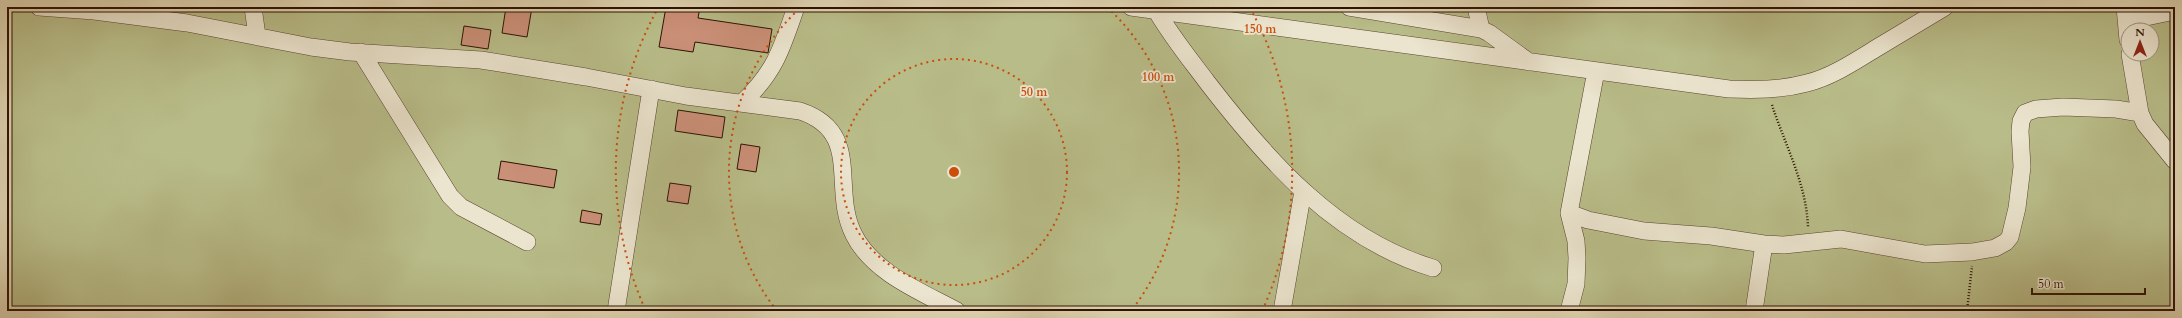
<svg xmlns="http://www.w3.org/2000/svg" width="2182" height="318" viewBox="0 0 2182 318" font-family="Cardo,serif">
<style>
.green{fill:#b8bc88;stroke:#726646;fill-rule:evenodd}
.building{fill:#cb9078;stroke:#2d1103}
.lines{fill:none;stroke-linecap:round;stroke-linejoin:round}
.minor-casing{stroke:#5a422f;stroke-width:18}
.path{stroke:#2d1103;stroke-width:2.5;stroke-dasharray:1 2;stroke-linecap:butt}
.minor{stroke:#ebe4ce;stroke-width:17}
.ring{fill:none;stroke:#cc4e0b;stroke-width:2;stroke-dasharray:2 4}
.centre{fill:#cc4e0b;stroke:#ebe4ce;stroke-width:2}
.ring-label{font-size:12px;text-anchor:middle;font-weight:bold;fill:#cc4e0b;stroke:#ebe4ce;stroke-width:3.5;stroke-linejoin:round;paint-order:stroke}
</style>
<rect width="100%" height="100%" fill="#e0d6b3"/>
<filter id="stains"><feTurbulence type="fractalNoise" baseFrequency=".005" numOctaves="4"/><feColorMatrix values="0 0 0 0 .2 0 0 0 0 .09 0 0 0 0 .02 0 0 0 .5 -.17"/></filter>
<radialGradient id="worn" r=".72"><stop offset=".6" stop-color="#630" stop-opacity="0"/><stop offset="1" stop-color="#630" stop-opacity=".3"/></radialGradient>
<path class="green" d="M 7,7 L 2175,7 L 2175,311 L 7,311 ZM 2128,30 L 2152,30 L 2152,54 L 2128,54 Z"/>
<path class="building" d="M 506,7 L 532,7 L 527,37 L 502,33 Z
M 666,7 L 700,7 L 698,18 L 772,29 L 768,53 L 695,42 L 693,52 L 659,47 Z
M 464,26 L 491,30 L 488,49 L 461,45 Z
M 678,110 L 725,117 L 722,138 L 675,131 Z
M 741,144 L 760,147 L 756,172 L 737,169 Z
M 501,161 L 557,170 L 554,188 L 498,179 Z
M 670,183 L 691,186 L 688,204 L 667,201 Z
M 582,210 L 602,214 L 600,225 L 580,222 Z"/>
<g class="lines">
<g class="minor-casing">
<path id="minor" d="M 39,7 L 94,11 L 187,23 L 311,47 L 350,52 L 481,60 L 586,77 L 686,96 L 800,111 C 864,132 830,189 854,235 C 873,273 922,292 957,311
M 253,7 L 257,36
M 1131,7 L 1729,89 C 1755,90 1781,90 1807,83 C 1831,77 1854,62 1875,49 C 1898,35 1922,21 1945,7
M 1349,7 L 1481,29 L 1489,33 L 1529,62
M 1476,7 L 1481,29
M 2125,7 L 2128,40
M 1156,10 C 1171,36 1189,58 1207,82 C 1267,160 1336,239 1433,268
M 2127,21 L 2175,11
M 361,52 L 450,196 L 461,207 L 527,242
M 2130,54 L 2140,113 L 2145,124 L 2175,161
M 743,102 C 775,72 782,48 796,7
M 1569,213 L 1588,220 L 1644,231 L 1711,236 L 1764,244 L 1784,245 L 1841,239 L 1925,254 L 1972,252 L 1995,248 L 2006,242 L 2010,237 L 2017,208 L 2022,167 L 2020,131 L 2021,121 L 2025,113 L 2036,109 L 2063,107 L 2116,109 L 2140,113
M 616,311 L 651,89
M 1282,311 L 1303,191
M 1569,311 L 1576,284 L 1577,258 L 1576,241 L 1569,213 L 1596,71
M 1754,311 L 1764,244"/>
</g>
<path class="path" d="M 1772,105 C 1785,145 1807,185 1808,228
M 1967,311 L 1972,266"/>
<use href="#minor" class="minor"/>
</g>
<g class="ring">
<circle cx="954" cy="172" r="113"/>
<path d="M777 311A225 225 0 0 1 801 7M1107 7A225 225 0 0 1 1131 311"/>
<path d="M645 309A338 338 0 0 1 658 8M1250 8A338 338 0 0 1 1263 309"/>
</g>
<circle cx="954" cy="172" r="6" class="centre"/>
<g class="ring-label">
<text x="1260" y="33">150 m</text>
<text x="1158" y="81">100 m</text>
<text x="1034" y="96">50 m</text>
</g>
<rect width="2182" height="318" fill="none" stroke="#e0d6b3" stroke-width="24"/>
<rect x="8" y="8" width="2166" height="302" fill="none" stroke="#2d1103" stroke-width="2"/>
<rect x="12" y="12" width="2158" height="294" fill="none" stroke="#2d1103"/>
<g transform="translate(2140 42)"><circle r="19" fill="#ebe4ce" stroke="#9f907d"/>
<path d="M0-3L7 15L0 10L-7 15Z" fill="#8f2418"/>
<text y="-6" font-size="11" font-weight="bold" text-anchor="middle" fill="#2d1103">N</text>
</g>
<path d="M2032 288v6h113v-6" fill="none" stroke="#2d1103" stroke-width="2"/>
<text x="2038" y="288" font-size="12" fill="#2d1103" stroke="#ebe4ce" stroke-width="3" paint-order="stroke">50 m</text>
<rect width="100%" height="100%" filter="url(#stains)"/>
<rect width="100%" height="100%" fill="url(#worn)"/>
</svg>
